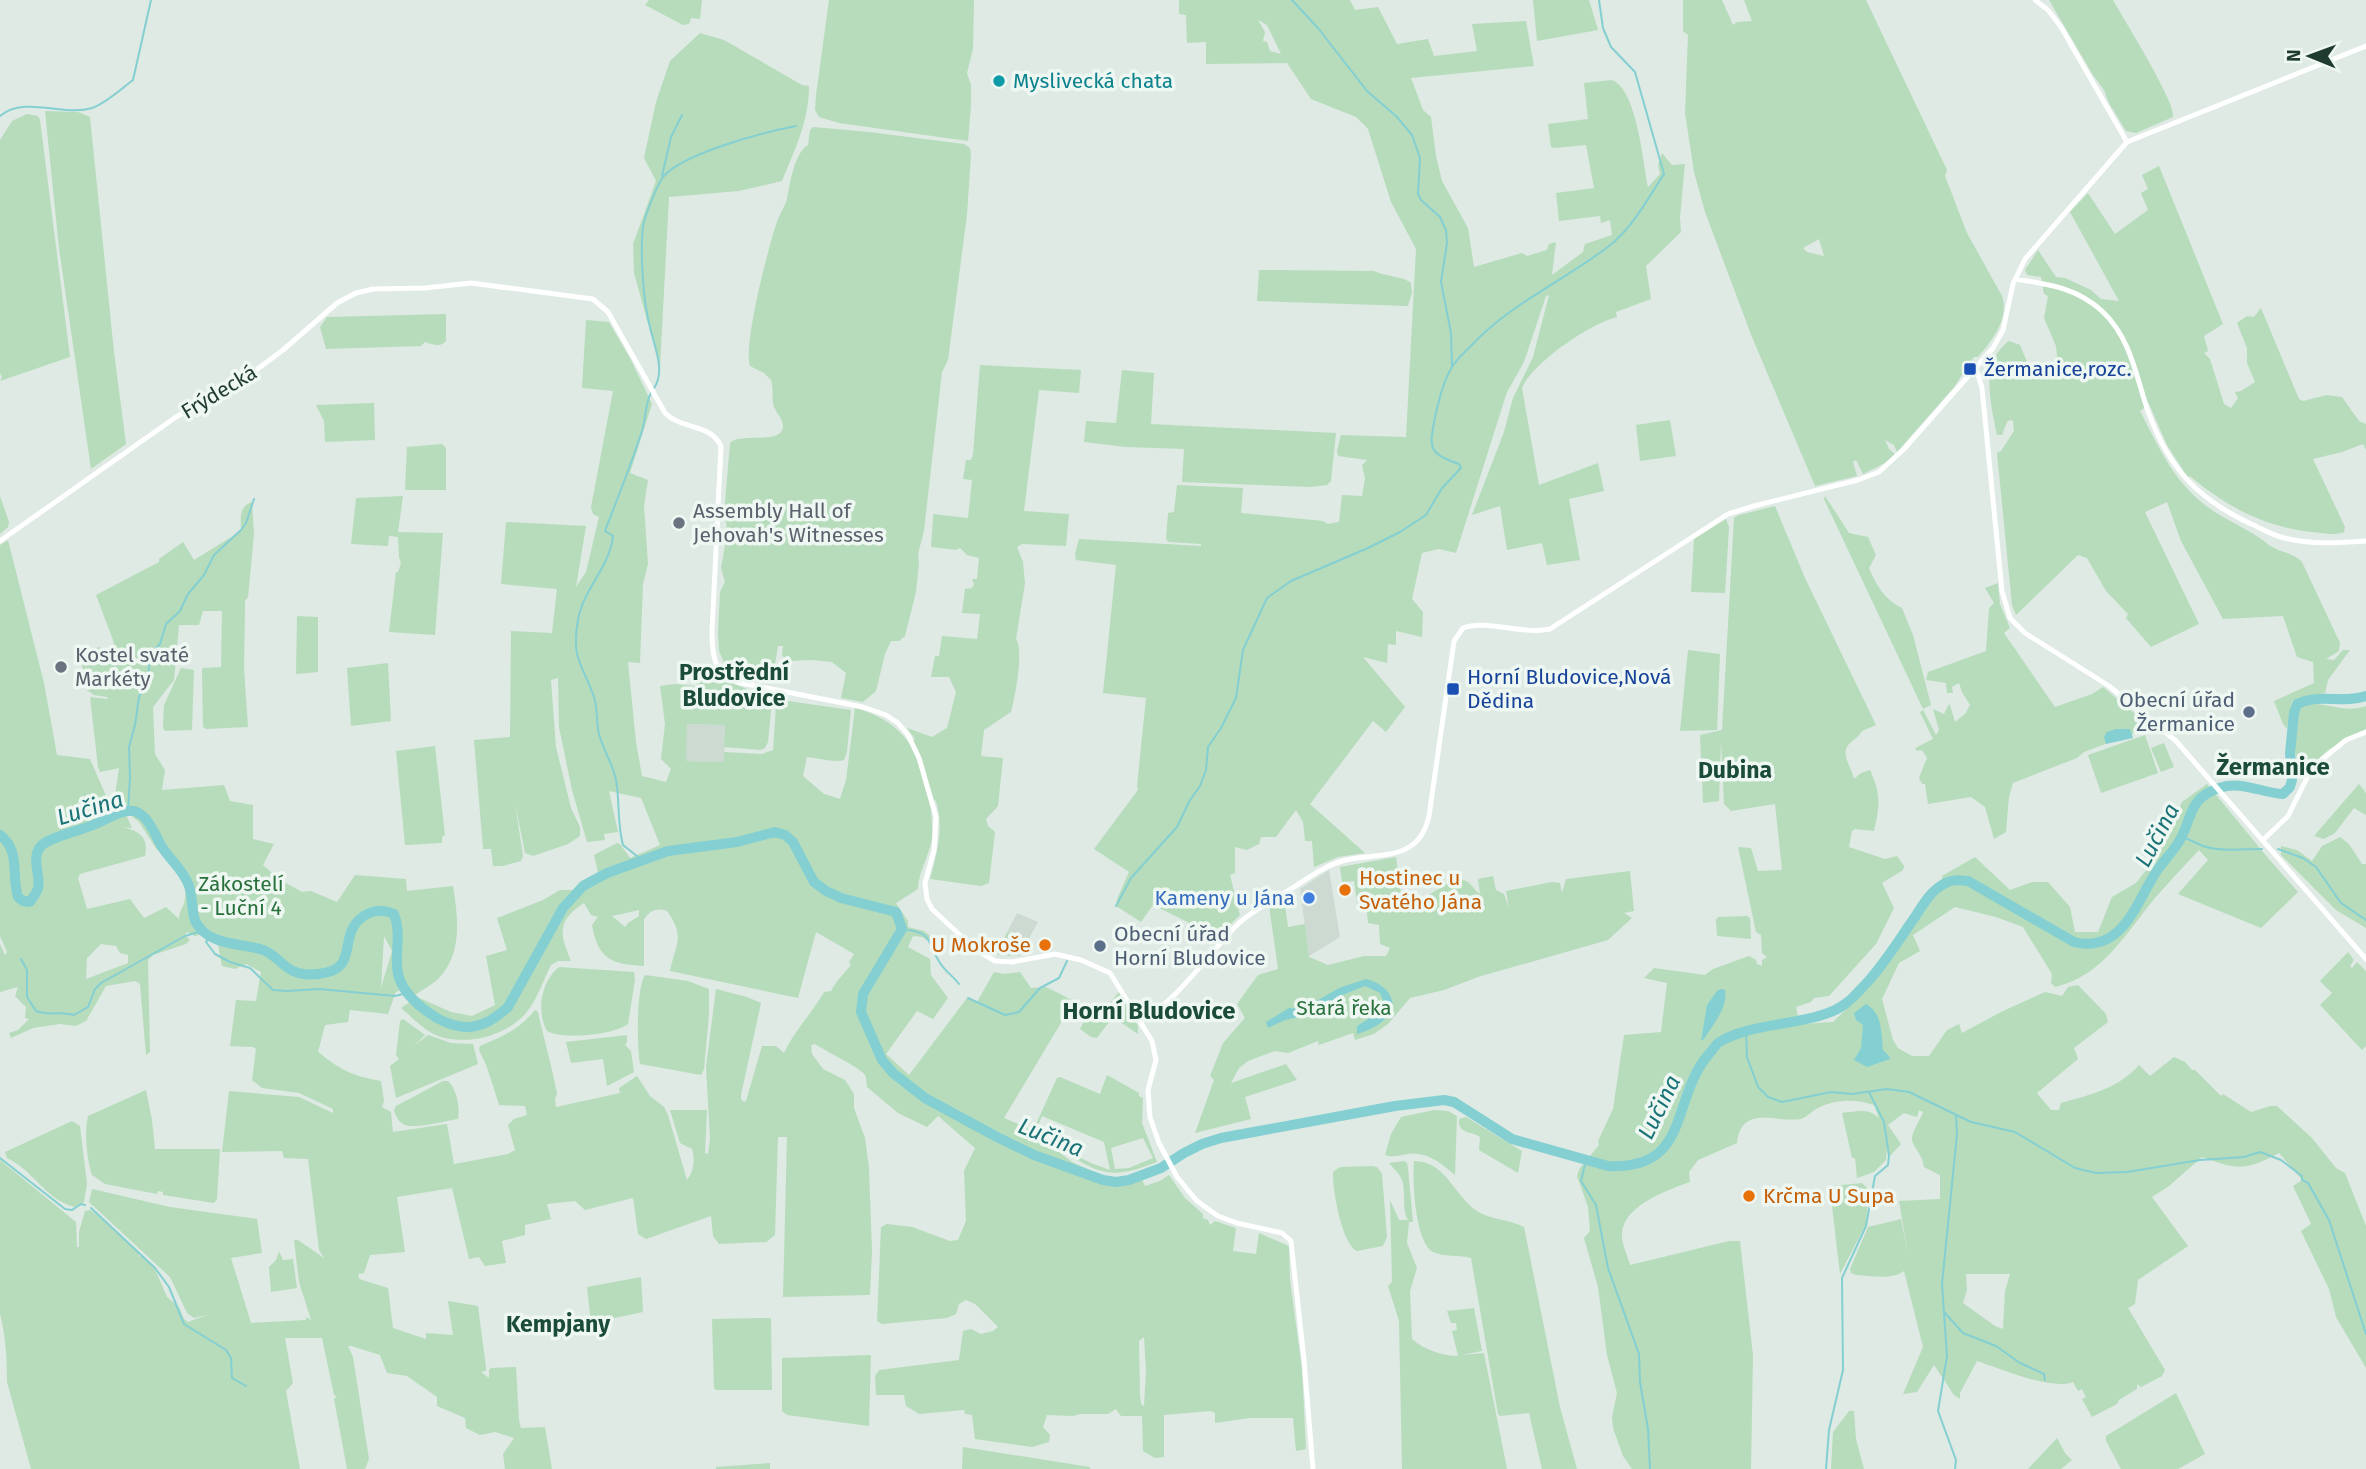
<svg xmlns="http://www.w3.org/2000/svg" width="2366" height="1469" viewBox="0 0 2366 1469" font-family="'Fira Sans',sans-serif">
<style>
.built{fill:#ccdad2}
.green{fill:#b6dcbc;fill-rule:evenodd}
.water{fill:#84cfd1}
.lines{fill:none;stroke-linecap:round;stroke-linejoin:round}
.stream{stroke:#84cfd1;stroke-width:2}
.river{stroke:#84cfd1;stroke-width:10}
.tertiary{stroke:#fff;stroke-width:5}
.culture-dot{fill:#0f9aa8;stroke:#eef7f1;stroke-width:2.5}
.transit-dot{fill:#1a4fb4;stroke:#eef7f1;stroke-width:2.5}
.worship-dot{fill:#6b7280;stroke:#eef7f1;stroke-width:2.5}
.service-dot{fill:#5c6f8a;stroke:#eef7f1;stroke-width:2.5}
.food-dot{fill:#e8710a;stroke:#eef7f1;stroke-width:2.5}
.shop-dot{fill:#3f7fe0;stroke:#eef7f1;stroke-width:2.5}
.labels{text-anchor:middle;stroke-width:7;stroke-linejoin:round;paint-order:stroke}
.culture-label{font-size:21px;fill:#0d838f;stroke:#eef7f1;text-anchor:start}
.transit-label{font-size:21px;fill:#164399;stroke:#eef7f1;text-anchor:start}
.street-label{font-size:21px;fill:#1f3a2f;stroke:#eef7f1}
.worship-label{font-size:21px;fill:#5b616d;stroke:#eef7f1;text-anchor:start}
.service-label{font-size:21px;fill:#4e5e75;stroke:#eef7f1;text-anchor:end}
.food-label{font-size:21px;fill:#c56008;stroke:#eef7f1;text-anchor:start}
.park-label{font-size:21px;fill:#29713c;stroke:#eef7f1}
.shop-label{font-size:21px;fill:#366cbe;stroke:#eef7f1;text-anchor:end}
.neighbourhood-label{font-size:23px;font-weight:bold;fill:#1b4c3a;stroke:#eef7f1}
.water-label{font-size:23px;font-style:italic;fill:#197276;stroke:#eef7f1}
.quarter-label{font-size:24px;font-weight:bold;fill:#1b4c3a;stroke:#eef7f1}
</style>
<rect width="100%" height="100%" fill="#deeae3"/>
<path class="built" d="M 686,724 L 725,725 L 724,762 L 685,761 Z
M 1329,870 L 1340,937 L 1309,956 L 1300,889 Z
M 1017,913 L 1038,922 L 1020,955 L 998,955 L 997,952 Z"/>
<path class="green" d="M 649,0 L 702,0 L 700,19 L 691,18 L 689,24 L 683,25 L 645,5 Z
M 829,0 L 974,0 L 973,49 L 967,73 L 971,85 L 971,106 L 968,141 L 839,123 L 819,117 L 815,110 L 816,95 Z
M 1179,0 L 1350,0 L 1355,10 L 1378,7 L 1397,44 L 1428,39 L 1434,56 L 1477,51 L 1472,24 L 1526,21 L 1534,66 L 1411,78 L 1423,110 L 1431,117 L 1436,156 L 1442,181 L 1468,228 L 1474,267 L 1522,253 L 1527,256 L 1547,250 L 1549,244 L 1556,242 L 1552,275 L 1583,252 L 1585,244 L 1612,235 L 1610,220 L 1601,223 L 1600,216 L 1559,221 L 1556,193 L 1594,188 L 1586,145 L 1554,148 L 1551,147 L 1548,124 L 1588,119 L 1584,83 L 1612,80 C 1637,89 1643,163 1648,187 L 1660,174 L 1658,165 L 1662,153 L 1672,165 L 1685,164 L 1680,217 L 1681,232 L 1646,266 L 1651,299 L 1616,312 L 1617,317 C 1591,323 1532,363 1522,388 L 1539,485 L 1598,463 L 1604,491 L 1569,499 L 1580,560 L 1547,565 L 1542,543 L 1507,550 L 1500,506 L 1472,515 L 1504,432 L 1513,398 L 1533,357 L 1549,295 L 1546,296 L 1524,362 L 1507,392 L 1456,553 L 1439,549 L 1422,553 L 1412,599 L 1423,612 L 1422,637 L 1396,631 L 1396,645 L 1388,644 L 1387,663 L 1363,657 L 1405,707 L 1386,732 L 1373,721 L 1310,804 L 1365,853 L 1338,857 L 1314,867 L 1312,841 L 1305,841 L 1303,822 L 1296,810 L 1276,837 L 1261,837 L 1259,844 L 1247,850 L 1235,847 L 1235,873 L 1230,875 L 1240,915 L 1218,937 L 1153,905 L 1141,922 L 1116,906 L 1117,899 L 1129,872 L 1094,849 L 1138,790 L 1137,786 L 1146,698 L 1103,693 L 1116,565 L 1076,560 L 1075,554 L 1079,539 L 1201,546 L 1201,544 L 1169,542 L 1166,539 L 1168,513 L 1174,512 L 1177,485 L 1243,488 L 1241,513 L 1323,521 L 1328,524 L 1339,522 L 1342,495 L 1362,496 L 1365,478 L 1362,465 L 1367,460 L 1338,456 L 1337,451 L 1341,435 L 1406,437 L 1416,249 L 1391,202 L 1368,129 L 1356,117 L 1311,99 L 1287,63 L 1206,64 L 1206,42 L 1187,43 L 1186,15 L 1179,14 ZM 1258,20 L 1267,25 L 1281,54 L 1270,51 L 1267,42 L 1263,41 L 1265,32 Z
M 1533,0 L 1589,0 L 1598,30 L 1537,41 Z
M 1683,0 L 1722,0 L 1733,25 L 1737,22 L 1752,21 L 1744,0 L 1866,0 L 1947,170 L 1945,176 L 1967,233 L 2002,296 C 2010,318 1991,342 1978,357 L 1974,357 L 1954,387 L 1897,452 L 1894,445 L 1885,440 L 1889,449 L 1895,454 L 1885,463 L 1863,474 L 1856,460 L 1853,462 L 1857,476 L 1815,486 L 1752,337 L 1705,212 L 1694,172 L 1685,113 L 1688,35 L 1683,31 ZM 1819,239 L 1824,256 L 1807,252 L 1803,248 Z
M 2049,0 L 2113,0 C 2123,18 2177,104 2173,117 L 2136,133 L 2126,131 L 2109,103 L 2104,90 L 2093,75 Z
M 700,33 L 724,40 L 802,85 L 809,86 C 809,121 795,149 782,181 L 739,191 L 669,197 L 660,367 L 634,273 L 633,244 L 656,181 L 644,158 L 656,102 L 670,61 Z
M 45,111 L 78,112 L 90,117 L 114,352 L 126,444 L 91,469 L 59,248 Z
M 27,114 L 38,116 L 40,120 L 70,357 L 0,381 L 2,377 L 0,373 L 0,140 L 12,121 Z
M 813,127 L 869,132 L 964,144 L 970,148 L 971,154 L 967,215 L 948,360 L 942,372 L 924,531 L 918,554 L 919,564 L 916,592 L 905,636 L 899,641 L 891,641 L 885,654 L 876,691 L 863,702 L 841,698 L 846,673 L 832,662 L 813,660 L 787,661 L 782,655 L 783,646 L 778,646 L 772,682 L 761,684 L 727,670 L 719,651 L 718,633 L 720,592 L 725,582 L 721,568 L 727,535 L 725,503 L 730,443 C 741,431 790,448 782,421 C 780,416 776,412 774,407 C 771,398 774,389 771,380 L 764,373 L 750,366 C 743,345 769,243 778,219 C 781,212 785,206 787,199 C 790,184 794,153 808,145 L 810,130 Z
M 2159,166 L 2223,324 L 2204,336 L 2208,351 L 2204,353 L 2210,359 L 2224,404 L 2231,408 L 2238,398 L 2235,392 L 2241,391 L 2255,382 L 2247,363 L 2247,348 L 2237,323 L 2247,316 L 2254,317 L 2261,308 L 2299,399 L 2303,401 L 2327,395 L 2342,397 L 2359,421 L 2366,424 L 2366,450 L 2363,444 L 2342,452 L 2313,459 L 2345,527 L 2344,532 C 2335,536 2323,533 2312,532 C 2265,527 2227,507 2191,477 L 2187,476 L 2167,445 L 2149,404 L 2140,411 C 2162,453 2176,488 2218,514 C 2235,524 2253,532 2269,545 C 2280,553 2293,552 2302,562 L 2340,643 L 2339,651 L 2326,659 L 2334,660 L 2343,650 L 2350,650 L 2328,680 L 2325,693 L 2292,701 L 2287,729 L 2283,724 L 2274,701 L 2314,683 L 2313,662 L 2297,657 L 2283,616 L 2223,619 L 2181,541 L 2167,502 L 2145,512 L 2199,624 L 2151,647 L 2126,618 L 2128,614 L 2106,591 L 2087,558 L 2078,555 L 2016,615 L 2012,605 L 1997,453 L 2001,451 L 2014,431 L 2013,421 L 2010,420 L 2007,422 L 2002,435 L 1997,435 C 1991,404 1979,363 2009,341 L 2020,345 L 2028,364 L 2059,375 L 2056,346 L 2044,318 L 2048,296 L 2044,294 L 2041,277 L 2027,275 L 2025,270 L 2038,250 L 2056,277 L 2065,278 L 2091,290 L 2101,299 L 2119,301 L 2070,212 L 2088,193 L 2115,234 L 2148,210 L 2141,193 L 2148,189 L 2142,175 Z
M 1259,270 L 1374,271 C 1385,276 1405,277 1411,283 L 1412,293 L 1408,306 L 1257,301 Z
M 446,314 L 446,341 C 441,348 432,344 425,342 L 421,346 L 326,349 L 320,327 L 327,317 Z
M 586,320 L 609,322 L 631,360 L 652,404 L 630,473 L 648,480 L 644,506 L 648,564 L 643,584 L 640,663 L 628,662 L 636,742 L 642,776 L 666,782 L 671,769 L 661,759 L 665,724 L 660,686 L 675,684 L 696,686 L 696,680 L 709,673 C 721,682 734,683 747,689 C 757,694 757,696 769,698 L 772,701 L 768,742 L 765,748 L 760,750 L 724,747 L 725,725 L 687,724 L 686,761 L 724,762 L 724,752 L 762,754 L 773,750 L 776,706 L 781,700 L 851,710 L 847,752 L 844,760 C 836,763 817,758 807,757 L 803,776 L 824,794 L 840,799 L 846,780 L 855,708 C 879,715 894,723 909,743 L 915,739 L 907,728 L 932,737 L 947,728 L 956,692 L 949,677 L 931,677 L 935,656 L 939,656 L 942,636 L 977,639 L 980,614 L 962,613 L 965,589 L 972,588 L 974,584 L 972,579 L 977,579 L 979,558 L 967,555 L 960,548 L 956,550 L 931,547 L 933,518 L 933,514 L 968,518 L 972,480 L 963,479 L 966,460 L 971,460 L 973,454 L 980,365 L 1081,370 L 1079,393 L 1039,390 L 1024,511 L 1069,514 L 1066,546 L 1022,544 L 1017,547 L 1023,562 L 1025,583 L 1016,639 C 1024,651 1015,697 1011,712 L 984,730 L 981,756 L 1003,758 L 998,806 L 986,819 L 988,826 L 995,832 L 989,883 L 981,886 L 930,879 C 937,853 945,825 935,799 C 928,810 934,826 932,839 C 929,856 918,873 918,889 L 896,903 L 908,921 L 908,927 L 924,931 L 934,939 L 935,945 L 922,937 L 913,936 L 908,947 L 930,959 L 931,975 L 948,998 L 933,1019 L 917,1011 L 886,1054 L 909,1075 L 967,998 L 977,1002 L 994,972 L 1004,974 L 1020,972 L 1031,988 L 1046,987 L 1074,1001 L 1004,1118 L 1030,1129 L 1031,1135 L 1057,1078 L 1060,1077 L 1100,1094 L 1107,1075 L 1139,1093 L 1139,1096 L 1143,1098 L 1142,1123 L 1157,1162 C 1125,1174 1108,1179 1078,1160 C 1070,1155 1061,1150 1054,1148 L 1072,1162 L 1111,1180 L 1140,1175 L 1145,1186 L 1160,1181 L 1169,1175 L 1185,1198 L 1203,1214 L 1203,1218 L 1208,1220 L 1210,1225 L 1215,1221 L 1236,1228 L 1233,1251 L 1256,1254 L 1259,1233 L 1289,1246 L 1290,1280 L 1302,1369 L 1306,1449 L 1296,1451 L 1293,1418 L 1250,1418 L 1215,1423 L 1215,1413 L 1211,1411 L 1164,1415 L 1164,1457 L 1155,1458 L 1143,1451 L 1142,1416 L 1121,1416 L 1116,1409 L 1108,1414 L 1081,1414 L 1073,1416 L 1047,1415 L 1043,1427 L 1050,1435 L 1049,1442 L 1032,1447 L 975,1439 L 972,1415 L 965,1414 L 964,1410 L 919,1414 L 906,1406 L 904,1395 L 876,1395 L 875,1376 L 879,1370 L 959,1360 L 963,1331 L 971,1329 L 981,1334 L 993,1331 L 998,1327 L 975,1304 L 966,1300 L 959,1304 L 956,1314 L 947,1318 L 882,1324 L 877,1321 L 881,1227 L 887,1224 L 912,1227 L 950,1241 L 958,1240 L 966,1221 L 964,1171 L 975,1148 L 938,1116 L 927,1127 L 898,1113 L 867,1087 C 866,1083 867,1079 865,1075 C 861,1068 825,1051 815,1044 L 811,1045 L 812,1054 L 823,1069 L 845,1080 L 854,1094 L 854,1108 L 865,1138 L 869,1168 L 872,1251 L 870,1295 L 783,1297 L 787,1137 L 778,1137 L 775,1235 L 766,1242 L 719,1244 L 713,1236 L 711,1216 L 646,1239 L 638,1234 L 633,1198 L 585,1210 L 575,1201 L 547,1204 L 551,1219 L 525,1225 L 525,1235 L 502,1241 L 506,1263 L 485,1266 L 479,1257 L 469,1259 L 452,1188 L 397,1197 L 405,1252 L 370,1255 L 364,1273 L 358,1274 L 359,1279 L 388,1288 L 393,1328 L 426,1339 L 426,1333 L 453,1335 L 448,1301 L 478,1306 L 486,1367 L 486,1371 L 481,1372 L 489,1378 L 489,1370 L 491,1368 L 516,1367 L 519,1420 L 521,1428 L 545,1427 L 552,1469 L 505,1469 L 503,1454 L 514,1438 L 495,1432 L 480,1435 L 466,1428 L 465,1418 L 437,1406 L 437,1397 L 407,1376 L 387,1373 L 380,1355 L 351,1346 L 348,1346 L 353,1357 L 369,1459 L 365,1469 L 347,1469 L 334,1399 L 337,1396 L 334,1395 L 322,1338 L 285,1338 L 293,1383 L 286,1391 L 300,1469 L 31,1469 L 7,1382 C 7,1359 6,1337 0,1314 L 0,1160 L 76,1222 L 77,1247 L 79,1247 L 79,1232 L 85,1211 L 90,1210 L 97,1215 L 139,1253 L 139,1257 L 142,1255 L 154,1267 L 167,1297 L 179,1307 L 184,1319 L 188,1322 L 207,1315 L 194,1318 L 187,1313 L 170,1277 L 89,1202 L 92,1189 L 170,1207 L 257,1219 L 262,1253 L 231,1258 L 251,1323 L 306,1320 L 306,1317 L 311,1320 L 299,1282 L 294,1240 L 298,1240 L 324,1258 L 319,1250 L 308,1159 L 284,1158 L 282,1151 L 222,1152 L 229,1091 L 299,1097 L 333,1113 L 333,1109 L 299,1093 L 262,1088 L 252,1080 L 256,1049 L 253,1047 L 230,1046 L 236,1000 L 256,1001 L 261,972 L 246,964 L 235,969 L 222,966 L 218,945 L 203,934 L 195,936 L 187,932 L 184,937 L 187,937 L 190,940 L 186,944 L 153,955 L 148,960 L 150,1052 L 146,1055 L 140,984 L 135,981 L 106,986 L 86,1021 L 76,1026 L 60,1024 L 33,1028 L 11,1038 L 9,1033 L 18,1030 L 29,1019 L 25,1018 L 26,1007 L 15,996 L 18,987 L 0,992 L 0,944 L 5,955 L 7,952 L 0,936 L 0,545 L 8,540 L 44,683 L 57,755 L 90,759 L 110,805 L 114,802 L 119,768 L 100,772 L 98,767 L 90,697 L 108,699 L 107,697 L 94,695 L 87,690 L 80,654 L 81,652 L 100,647 L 104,661 L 118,660 L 113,640 L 96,595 L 159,562 L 159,559 L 183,542 L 194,560 L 241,531 C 241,518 238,507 252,502 L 254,534 L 248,597 L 245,601 L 245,610 L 244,668 L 248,727 L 206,729 L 203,727 L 202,670 L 203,668 L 221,667 L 222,611 L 203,611 L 199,625 L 179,625 L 174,680 L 153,707 L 155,754 L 165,770 L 162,790 L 224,785 L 230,801 L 253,805 L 253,839 L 274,844 L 263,865 L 282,881 L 302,892 L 311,891 L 337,902 L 355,875 L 406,879 L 407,891 L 453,886 C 458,917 463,954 438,979 C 431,986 420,990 412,998 L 407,993 L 406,988 L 396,992 L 388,1014 L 350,1010 L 348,1022 L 325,1025 L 318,1052 C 341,1070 352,1076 381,1081 L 384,1101 L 382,1107 L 391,1112 L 393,1132 L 447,1124 L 454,1164 L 508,1154 L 515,1150 L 508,1125 L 514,1119 L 527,1115 L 525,1106 L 499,1105 L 487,1067 L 479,1050 L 480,1046 C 502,1037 520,1029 535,1010 L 538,1012 C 544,1040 552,1066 557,1094 L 555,1099 L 556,1107 L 620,1093 L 619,1088 L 637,1076 L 650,1096 L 664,1107 L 668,1115 L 687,1180 C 694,1172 695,1159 692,1149 L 680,1143 L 670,1110 L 707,1110 L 705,1153 L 708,1154 L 710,1139 L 706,1067 L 716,989 L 747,997 L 761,1003 L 741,1095 L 741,1099 L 744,1102 L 746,1101 L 762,1046 L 776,1046 L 784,1053 C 795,1030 812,1013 824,992 L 831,991 C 834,984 845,972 851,965 L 849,962 L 854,954 L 816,932 L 798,998 L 670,971 C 675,945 686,937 667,911 C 656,907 650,911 644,919 L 644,966 C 612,964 598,960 592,925 L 598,917 L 591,915 L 584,903 C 556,921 560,935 571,961 L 558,961 L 551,965 C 543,981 537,1000 526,1013 C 506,1036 469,1045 441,1037 C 425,1032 413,1018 401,1008 L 417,997 L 451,1012 L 472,1016 L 495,1005 L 486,956 L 507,950 L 497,918 L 543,900 L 560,890 L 573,890 L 598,873 L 594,855 L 617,843 L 620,844 L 630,858 L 660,845 L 641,798 L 609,791 L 618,832 L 604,834 L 605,840 L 587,842 L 572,790 L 559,727 L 558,678 L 551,680 L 556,747 L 571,808 L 580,827 L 580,836 L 568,844 L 533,856 L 525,853 L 515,803 L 523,856 L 521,861 L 503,866 L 493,866 L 491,849 L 483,849 L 474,740 L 510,737 L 511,631 L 552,633 L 557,589 L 501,584 L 506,522 L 586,526 L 576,587 L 586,572 L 599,517 L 593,514 L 591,507 L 613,391 L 582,388 ZM 124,810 L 139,822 L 157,850 L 168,852 C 177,867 187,880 185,898 C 185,906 179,910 179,919 L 166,907 L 144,918 L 130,899 L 87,909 L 78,878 L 80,874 L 145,856 C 149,837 139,831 122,827 L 132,828 ZM 639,910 L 639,916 L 628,923 L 625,927 L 612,916 ZM 384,936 L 392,951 L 381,988 ZM 101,944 L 116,946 L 120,953 L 128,955 L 128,963 L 86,979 L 87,958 ZM 1042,1116 L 1104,1142 L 1110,1170 L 1091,1163 L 1034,1135 ZM 1143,1138 L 1153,1158 L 1129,1168 L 1115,1169 L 1111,1148 ZM 1144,1337 L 1146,1371 L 1144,1406 L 1141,1404 L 1140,1395 L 1139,1341 Z
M 1122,370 L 1154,373 L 1151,424 L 1336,433 L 1331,481 L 1327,485 L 1311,487 L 1182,482 L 1184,449 L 1126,447 L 1084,442 L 1086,421 L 1116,423 Z
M 374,403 L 375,440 L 325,442 L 324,421 L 316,405 Z
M 1670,420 L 1676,456 L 1640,461 L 1636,425 Z
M 442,444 L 446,448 L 446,490 L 405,490 L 407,447 Z
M 0,496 L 9,522 L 8,527 L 0,534 Z
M 403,496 L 398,532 L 443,533 L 435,635 L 389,632 L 396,572 L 398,572 L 401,563 L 399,557 L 398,537 L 389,536 L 388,546 L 351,544 L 356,498 Z
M 1825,496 L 1849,533 L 1868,537 L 1876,555 L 1869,568 C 1876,585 1885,600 1902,608 L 1913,635 L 1931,705 L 1923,709 L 1824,499 Z
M 1775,506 L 1805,578 L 1876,725 L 1862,731 C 1859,737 1854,739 1849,744 C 1840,754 1852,768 1854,779 L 1861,773 L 1870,770 C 1881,794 1880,806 1874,831 L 1855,829 L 1852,831 L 1849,847 L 1885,859 L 1897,856 L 1904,866 L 1903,870 L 1882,883 L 1894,908 L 1876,944 L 1829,996 L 1814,998 L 1811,1002 L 1796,1007 L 1800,1024 L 1833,1022 L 1871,985 L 1934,893 L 1943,885 L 1942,876 L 1975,857 L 2010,890 L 2032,882 L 2048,882 L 2070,907 L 2075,932 L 2098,932 L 2112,897 L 2136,883 L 2155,859 L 2182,802 L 2207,784 L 2268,858 L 2298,892 L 2261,928 L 2178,894 L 2208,860 L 2199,850 C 2184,866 2169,882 2155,898 C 2125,934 2103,976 2055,987 L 2051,983 L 2052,974 L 2023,927 L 1996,917 L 1955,907 L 1913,935 L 1920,951 L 1899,963 L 1882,999 L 1893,1040 L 1898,1048 L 1912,1056 L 1929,1056 L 1947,1030 L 1959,1024 L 1962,1033 L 2001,1012 L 2045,992 L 2062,996 L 2068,987 L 2078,985 L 2106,1014 L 2108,1022 L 2074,1048 L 2078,1059 L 2037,1093 L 2051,1110 L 2059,1110 L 2061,1103 C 2090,1095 2119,1088 2139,1065 L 2150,1076 L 2174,1057 L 2185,1062 L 2192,1070 L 2195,1070 L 2221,1096 L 2223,1094 L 2251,1112 L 2270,1106 L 2277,1106 L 2312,1138 L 2336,1168 L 2345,1173 L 2366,1226 L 2366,1368 L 2336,1317 L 2329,1289 L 2301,1231 L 2311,1224 L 2293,1186 L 2302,1180 L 2279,1153 C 2246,1171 2237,1170 2202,1157 L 2169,1186 L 2152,1197 L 2188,1246 L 2138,1280 L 2135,1304 L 2128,1308 L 2165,1370 L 2162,1376 L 2141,1387 L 2137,1384 L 2137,1389 L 2119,1400 L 2117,1404 L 2092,1417 L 2082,1399 L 2086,1397 L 2082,1389 L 2078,1391 L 2073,1382 C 2052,1391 1999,1368 1977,1361 L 1960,1393 L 1960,1399 L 1954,1395 L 1934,1365 L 1917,1392 L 1903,1394 L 1923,1347 L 1904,1271 C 1893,1280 1870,1276 1856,1275 L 1851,1273 L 1850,1269 L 1868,1227 L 1901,1219 L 1908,1255 L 1899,1201 L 1940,1199 L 1940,1175 L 1924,1167 C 1922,1153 1913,1147 1912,1140 C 1911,1132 1921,1119 1923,1112 L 1919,1110 L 1917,1117 L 1904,1113 L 1888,1125 L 1901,1144 L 1890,1156 L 1887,1146 L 1886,1160 L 1874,1172 L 1857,1178 L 1855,1158 L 1852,1158 L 1842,1113 C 1858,1111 1869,1108 1879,1118 L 1874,1105 C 1857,1099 1836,1099 1820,1107 C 1813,1110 1807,1117 1801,1119 C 1776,1123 1741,1104 1737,1143 L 1698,1160 L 1689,1172 L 1690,1182 C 1668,1190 1624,1205 1622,1233 C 1621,1242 1627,1255 1630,1265 L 1729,1241 L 1740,1241 L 1753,1355 L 1751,1469 L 1632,1469 L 1623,1456 L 1613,1428 L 1612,1417 L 1617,1393 L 1607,1355 L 1598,1287 L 1584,1238 L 1590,1231 L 1588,1207 L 1577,1176 L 1580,1168 L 1599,1145 L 1598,1141 L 1613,1109 L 1624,1035 L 1661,1032 L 1667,983 L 1644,978 L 1654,968 L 1705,975 L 1713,969 L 1749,956 L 1756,960 L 1757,964 L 1762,966 L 1762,960 L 1767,957 L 1762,953 L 1761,935 L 1756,932 L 1738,847 L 1751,848 L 1758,871 L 1782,870 L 1775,804 L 1731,811 L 1724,804 L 1721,742 L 1719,801 L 1703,803 L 1700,735 L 1722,730 L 1734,518 L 1739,515 ZM 1966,1274 L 2010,1274 L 2005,1291 L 2003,1329 L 1995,1326 L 1963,1303 L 1967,1290 Z
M 1726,519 L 1729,527 L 1725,593 L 1691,592 L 1694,539 Z
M 1998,583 L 2000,604 L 2010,628 L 2004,633 L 2055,707 L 2092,694 L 2103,687 L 2151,727 L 2084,752 L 2077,758 L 2013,783 L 2009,797 L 2006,832 L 1994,839 L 1985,807 L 1971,797 L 1928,804 L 1925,784 L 1922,784 L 1919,778 L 1927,758 L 1922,750 L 1917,751 L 1915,748 L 1933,739 L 1920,712 L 1923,710 L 1936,735 L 1939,730 L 1933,709 L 1944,714 L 1949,704 L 1950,705 L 1955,722 L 1965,714 L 1970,705 L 1962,692 L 1959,683 L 1952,687 L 1953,693 L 1947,693 L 1946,683 L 1926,680 L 1928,672 L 1986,651 L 1989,608 L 1994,603 L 1985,588 Z
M 297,616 L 318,617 L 318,672 L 296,674 Z
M 1688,650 L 1720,654 L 1717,730 L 1680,731 Z
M 388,663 L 391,721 L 351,726 L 347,668 Z
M 181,668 L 194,670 L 192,730 L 165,731 L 163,728 L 164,705 Z
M 2308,703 C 2328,704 2347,713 2366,706 L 2366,729 L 2328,750 L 2300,776 C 2294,764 2292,720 2298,709 C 2301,705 2304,705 2308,703 Z
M 2145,735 L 2158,773 L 2101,793 L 2088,755 Z
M 2164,743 L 2174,767 L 2161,772 L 2151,748 Z
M 435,746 L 445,835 L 442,837 L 442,843 L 405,845 L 396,751 Z
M 2359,784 L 2366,793 L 2366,815 L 2354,808 L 2335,833 L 2324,839 L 2314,836 Z
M 2340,837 L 2349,844 L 2362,864 L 2366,864 L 2366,928 L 2336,910 L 2281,855 L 2281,846 L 2297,850 L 2312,861 L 2322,846 Z
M 1396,857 L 1401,893 C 1426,913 1447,870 1468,882 C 1472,885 1475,891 1480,894 L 1478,879 L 1493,876 L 1496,890 L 1504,894 L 1509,908 L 1506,891 L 1552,882 L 1560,883 L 1562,893 L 1566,879 L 1630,871 L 1634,911 L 1624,913 L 1632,918 L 1608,940 L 1478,977 L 1444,990 L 1410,998 L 1388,1024 L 1374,1034 L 1355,1040 L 1353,1033 L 1319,1045 L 1318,1041 L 1288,1053 L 1275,1051 L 1248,1061 L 1239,1068 L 1231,1083 L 1286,1064 L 1297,1080 L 1245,1097 L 1251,1119 L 1195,1133 L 1214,1080 L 1210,1076 L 1223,1043 L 1245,1018 L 1237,1004 L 1258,975 L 1278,969 L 1269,906 L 1284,898 L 1288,927 L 1305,924 L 1309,957 L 1328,965 L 1364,956 L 1386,956 L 1390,948 L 1380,944 L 1379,925 L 1368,923 L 1366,902 L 1357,903 L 1354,881 L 1342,882 L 1340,867 Z
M 1747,916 L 1750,918 L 1751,939 L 1717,936 L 1716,920 L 1718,917 Z
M 1008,932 L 1027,942 L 1019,956 L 998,955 L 997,952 Z
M 2348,952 L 2354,960 L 2350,966 L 2352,968 L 2357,962 L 2366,971 L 2366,1046 L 2362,1050 L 2320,1005 L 2332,993 L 2320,981 Z
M 559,967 L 634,972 L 635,980 L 628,1024 C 614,1035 562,1040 547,1031 C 536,1012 541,981 559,967 Z
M 645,975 L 688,981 L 709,989 L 709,1015 L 704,1069 L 701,1075 L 640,1064 C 637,1046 636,989 645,975 Z
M 1119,992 L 1138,1026 L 1138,1034 L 1113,1017 L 1097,1038 L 1091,1037 L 1080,1029 L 1090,1009 L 1104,1010 Z
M 403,1019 L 425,1035 L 414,1046 L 428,1035 L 451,1043 L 473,1044 L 478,1064 L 396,1098 L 390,1066 L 399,1059 L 396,1055 L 400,1021 Z
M 627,1035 L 627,1042 L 625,1045 L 631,1051 L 634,1072 L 607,1086 L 603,1059 L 571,1063 L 566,1042 Z
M 443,1081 L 448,1081 C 457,1089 460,1108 458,1119 C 446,1121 415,1129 405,1125 C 399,1123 396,1116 394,1111 L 396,1106 Z
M 146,1090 L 152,1120 L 155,1149 L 220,1149 L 217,1199 L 214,1203 L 163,1195 L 163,1192 L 158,1191 L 157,1194 L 105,1184 L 92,1175 C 87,1160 84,1132 88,1116 Z
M 1434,1110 L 1448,1111 L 1457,1116 L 1455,1175 C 1442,1164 1427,1151 1408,1154 C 1400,1155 1393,1158 1385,1155 L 1391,1134 L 1401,1117 Z
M 1466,1117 L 1522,1151 L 1518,1173 L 1479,1150 L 1480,1137 C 1471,1130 1458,1135 1459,1119 Z
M 72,1121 L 80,1126 L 87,1184 L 84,1202 L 74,1207 C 45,1199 33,1170 7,1158 L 5,1152 Z
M 1404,1161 L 1407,1163 L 1408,1168 L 1413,1222 L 1409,1222 L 1407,1243 L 1417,1268 L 1410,1291 L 1412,1339 C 1423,1349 1442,1356 1458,1356 L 1452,1331 L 1457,1330 L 1456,1323 L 1451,1323 L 1447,1311 L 1474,1308 L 1482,1351 L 1462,1355 L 1484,1353 L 1507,1469 L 1402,1469 L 1399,1321 L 1388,1286 L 1392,1282 L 1390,1200 L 1399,1220 L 1408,1220 C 1400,1206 1408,1190 1400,1176 C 1397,1171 1392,1167 1389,1163 Z
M 1414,1161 C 1446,1161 1454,1196 1477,1211 C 1491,1220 1509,1219 1524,1227 L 1560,1407 L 1577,1469 L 1542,1469 L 1529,1413 L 1500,1416 L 1498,1414 L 1471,1258 C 1460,1255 1444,1257 1433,1252 C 1415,1243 1412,1179 1414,1161 Z
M 1372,1166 L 1377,1167 L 1382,1174 L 1387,1237 L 1383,1246 L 1357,1251 C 1342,1245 1332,1188 1333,1172 L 1340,1167 Z
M 1862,1183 L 1869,1190 L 1866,1224 L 1840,1274 L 1830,1189 L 1832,1186 Z
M 279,1251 L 283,1260 L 293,1259 L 297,1288 L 271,1292 L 269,1267 L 276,1260 Z
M 641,1277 L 643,1312 L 591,1323 L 587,1287 Z
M 771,1318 L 772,1390 L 716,1390 L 714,1388 L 712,1319 Z
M 871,1355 L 869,1426 L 787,1415 L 782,1411 L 782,1358 Z
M 2176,1393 L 2205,1454 L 2178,1469 L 2121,1469 L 2106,1441 L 2106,1436 Z
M 1849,1411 L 1854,1411 L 1856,1439 L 1864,1469 L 1831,1469 L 1833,1432 Z
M 2057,1438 L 2065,1453 L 2072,1460 L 2061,1469 L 2028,1469 Z
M 963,1447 L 1090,1467 L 1090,1469 L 962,1469 Z
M 770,1463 L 770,1469 L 716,1469 L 716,1467 Z"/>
<path class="water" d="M 2116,729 L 2130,729 L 2133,738 L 2106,744 L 2104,737 L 2107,732 Z
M 1366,979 C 1381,983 1393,992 1393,1008 C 1387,1022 1371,1030 1357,1034 L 1357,1026 C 1368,1019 1380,1014 1383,1000 L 1380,993 L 1365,986 L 1340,996 L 1307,1015 L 1285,1020 L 1268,1028 L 1266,1022 L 1289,1008 L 1303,1009 L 1339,988 Z
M 1721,989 L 1725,990 C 1728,1008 1713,1024 1704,1039 L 1701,1041 L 1707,1005 L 1717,991 Z
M 1866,1004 C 1883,1014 1881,1033 1883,1050 L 1889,1056 L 1890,1059 L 1867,1067 L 1854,1060 L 1861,1048 L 1863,1025 L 1856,1020 L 1854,1013 Z"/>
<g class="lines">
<path class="stream" d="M 1292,0 L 1318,28 L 1367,91 L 1397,117 L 1412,135 L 1420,158 L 1418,194 L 1421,200 L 1440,217 L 1446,230 L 1447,243 L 1441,282 L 1451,333 L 1452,366
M 0,116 C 25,95 63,117 92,108 C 106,103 121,89 133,80 L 151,0
M 662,176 L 671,137 L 682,115
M 654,388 C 666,371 654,346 650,327 C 643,301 640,253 643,226 C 645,216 657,185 663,177 C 683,153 765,132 796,126
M 128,811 L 130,778 L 129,747 L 135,725 L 139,697 L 148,679 L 150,655 L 160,644 L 166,624 L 180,611 L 188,594 L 204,575 L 214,555 L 241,530 L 246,523 L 254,499
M 2181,837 C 2190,839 2195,843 2203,846 C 2221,852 2244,849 2262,849
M 2278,849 L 2303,858 L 2316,867 L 2341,903 L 2366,920
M 642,860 L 623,845 C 617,824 620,802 616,780 C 613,764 603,750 599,734 C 596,722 598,709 594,697 C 582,663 571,659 578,620 C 583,589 610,567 613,536 L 605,531 C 618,497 631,465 642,431 C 646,419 645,403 651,393
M 1116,906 L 1131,878 L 1177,827 L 1190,800 L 1200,786 L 1206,770 L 1208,747 L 1221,728 L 1236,698 L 1243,650 L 1267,598 L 1291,581 L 1368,548 L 1400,532 L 1426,515 L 1442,488 L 1461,468 L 1459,464 C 1428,453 1429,449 1435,417 C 1439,400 1443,382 1452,367 C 1457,359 1464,353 1470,347 C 1509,304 1564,281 1609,246 C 1631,230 1649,197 1664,174 L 1635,72 L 1611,47 L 1603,28 L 1599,0
M 902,929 C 935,933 925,940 940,963 C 945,971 953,976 959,984
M 210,936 L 206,942 L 215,954 L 230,962 L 250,968 L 273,990 L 287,991 L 319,989 L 395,996 L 407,993
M 21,959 L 27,970 L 27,997 L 36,1011 C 48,1016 61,1011 74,1015 L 88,1007 L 95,989 L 101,983 L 185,936 L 202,931
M 968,998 L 1005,1015 L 1019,1012 L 1040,988 L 1059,978 L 1067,961
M 1746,1032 L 1747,1057 L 1758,1087 L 1768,1097 L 1782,1102 L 1831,1092 L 1852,1094 L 1887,1089 L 1909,1092 L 1971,1122 L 2015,1132 L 2075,1168 L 2096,1173 L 2127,1172 L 2200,1160 L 2244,1157 L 2260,1152 L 2281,1160 L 2302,1176 L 2302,1180 L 2308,1183 L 2329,1220 L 2366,1334
M 0,1158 L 65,1209 L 72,1210 L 81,1204 L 85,1205
M 1586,1160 L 1581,1181 L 1596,1205 L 1608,1268 L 1639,1354 L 1640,1382 L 1648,1429 L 1650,1469
M 91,1208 L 155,1268 L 169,1287 L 184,1324 L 226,1350 L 231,1358 L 232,1378 L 246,1386
M 1945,1313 L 1963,1333 L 1996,1346 L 2020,1363 L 2044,1374 L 2045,1380
M 1826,1469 L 1829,1430 L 1843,1370 L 1842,1278 L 1866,1226 L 1875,1176 L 1888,1165 L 1889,1156 L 1884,1122 L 1869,1092
M 1955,1469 L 1956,1460 L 1938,1411 L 1947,1356 L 1942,1284 L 1957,1134 L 1956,1115"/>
<path class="river" d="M 0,835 C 21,851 11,875 18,897 L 23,901 L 30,902 C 32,898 37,893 38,888 C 41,875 31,859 40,847 C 46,838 82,830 93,825 C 104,821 121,809 133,811 C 138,811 143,816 146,819 C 153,828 157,838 162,847 C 171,861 184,871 189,886 C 194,899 190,917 199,927 C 214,946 242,943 263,950 C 275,954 282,966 293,971 C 302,975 310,975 319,974 C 350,970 344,954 351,932 C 358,914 377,906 394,914 C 402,934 394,954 398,974 C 404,999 439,1025 464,1027 C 482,1028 496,1018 508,1007 L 563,908 L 583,886 L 607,873 L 668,851 L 737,842 L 775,832 L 785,835 L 793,842 L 814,882 L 826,891 L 841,898 L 896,912 L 902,929 L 863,994 L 861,1012 L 882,1060 L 893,1073 L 925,1098 L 997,1137 L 1034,1155 L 1103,1180 L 1116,1182 L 1129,1180 L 1161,1168 L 1184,1153 L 1202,1144 L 1221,1138 L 1395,1106 L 1444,1100 L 1454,1102 L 1512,1139 L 1608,1166 C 1691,1170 1670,1101 1708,1055 C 1711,1052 1715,1046 1718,1043 C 1750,1021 1817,1026 1845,1004 C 1851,1000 1856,994 1861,989 C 1882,968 1898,941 1915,917 C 1923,905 1930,892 1942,885 C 1951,879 1959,880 1968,881 L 2074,942 C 2122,954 2136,903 2156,872 C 2164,860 2176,849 2182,836 C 2193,813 2190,798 2219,788 C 2240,780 2262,793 2283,794 L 2290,787 L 2292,780 L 2290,753 L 2294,713 L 2297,704 C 2320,693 2343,704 2366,696"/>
<path class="tertiary" d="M 2035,0 L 2048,10 L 2061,27 L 2127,142
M 2015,279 C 2049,284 2078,288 2103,312 C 2132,340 2136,378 2149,414 C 2170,470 2198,499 2251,524 C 2261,528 2271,535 2281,537 C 2308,545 2338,543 2366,541
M 1976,368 L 1982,388 L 2002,591 L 2010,618 L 2025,633 L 2109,686 L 2176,741 L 2366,959
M 0,541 L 176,417 L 248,376 L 283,350 L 337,303 L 356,293 L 373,289 L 425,288 L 471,283 L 593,299 L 608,312 L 665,413 C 682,430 710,423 721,446 L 712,632 C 712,657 714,675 741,683 L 863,707 L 886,715 L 898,723 L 908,735 L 919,758 L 936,817 L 934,850 L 925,883 L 927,899 L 932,909 L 975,949 L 995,961 L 1012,962 L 1055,954 L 1081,960 L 1110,973 L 1152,1041 L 1156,1060 L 1148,1090 L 1150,1117 L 1159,1143 L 1177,1177 L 1197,1201 L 1218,1216 L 1237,1223 L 1282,1233 L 1291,1241 L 1304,1360 L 1313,1469
M 2263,840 L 2288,816 L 2309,774 L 2319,762 L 2346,740 L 2366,732
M 1139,1020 C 1167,1014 1215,946 1238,924 C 1252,911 1270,902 1286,892 C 1304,881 1322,867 1342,861 C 1376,851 1418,865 1429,816 L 1454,641 L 1463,628 C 1485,619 1523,635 1550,629 L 1728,514 L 1754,506 L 1858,480 L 1879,472 L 1904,449 L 1993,348 L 2003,330 L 2013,284 L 2025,259 L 2127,142 L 2366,46"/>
</g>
<circle class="culture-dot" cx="999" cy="81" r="7"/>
<g class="transit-dot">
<rect x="1963" y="362" width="14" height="14" rx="3.5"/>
<rect x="1446" y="682" width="14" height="14" rx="3.5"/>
</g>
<g class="worship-dot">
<circle cx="679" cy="523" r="7"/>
<circle cx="61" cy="667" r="7"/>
</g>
<g class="service-dot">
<circle cx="2249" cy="712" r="7"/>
<circle cx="1100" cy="946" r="7"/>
</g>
<g class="food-dot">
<circle cx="1345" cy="890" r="7"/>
<circle cx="1045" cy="945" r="7"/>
<circle cx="1749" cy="1196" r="7"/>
</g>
<circle class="shop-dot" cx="1309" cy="898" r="7"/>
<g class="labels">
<g class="culture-label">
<text x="1013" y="88">Myslivecká chata</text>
</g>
<g class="transit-label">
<text x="1984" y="376">Žermanice,rozc.</text>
<text x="1467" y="684">Horní Bludovice,Nová<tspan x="1467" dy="24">Dědina</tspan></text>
</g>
<g class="street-label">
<text transform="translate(219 392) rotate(-31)" y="7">Frýdecká</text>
</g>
<g class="worship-label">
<text x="693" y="518">Assembly Hall of<tspan x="693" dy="24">Jehovah's Witnesses</tspan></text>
<text x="75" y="662">Kostel svaté<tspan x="75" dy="24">Markéty</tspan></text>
</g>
<g class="service-label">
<text x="2235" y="707">Obecní úřad<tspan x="2235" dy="24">Žermanice</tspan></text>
<text x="1114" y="941" text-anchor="start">Obecní úřad<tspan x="1114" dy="24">Horní Bludovice</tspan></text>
</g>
<g class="food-label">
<text x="1359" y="885">Hostinec u<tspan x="1359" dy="24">Svatého Jána</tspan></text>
<text x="1031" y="952" text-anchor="end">U Mokroše</text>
<text x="1763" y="1203">Krčma U Supa</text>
</g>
<g class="park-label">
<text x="241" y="891">Zákostelí<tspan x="241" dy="24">- Luční 4</tspan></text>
<text x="1344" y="1015">Stará řeka</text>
</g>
<g class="shop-label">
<text x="1295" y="905">Kameny u Jána</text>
</g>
<g class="neighbourhood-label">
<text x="734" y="680">Prostřední<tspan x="734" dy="26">Bludovice</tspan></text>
<text x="1735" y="778">Dubina</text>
<text x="558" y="1332">Kempjany</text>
</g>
<g class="water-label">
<text transform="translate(90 808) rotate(-17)" y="8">Lučina</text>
<text transform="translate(2157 835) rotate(-62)" y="8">Lučina</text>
<text transform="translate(1659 1107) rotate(-64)" y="8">Lučina</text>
<text transform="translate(1051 1137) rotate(22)" y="8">Lučina</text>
</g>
<g class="quarter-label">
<text x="2273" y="775">Žermanice</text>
<text x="1149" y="1019">Horní Bludovice</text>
</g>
</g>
<g transform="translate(2310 56) rotate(271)" stroke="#eef7f1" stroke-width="5" paint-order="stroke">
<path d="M0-5L12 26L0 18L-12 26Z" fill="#1f3a2f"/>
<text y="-10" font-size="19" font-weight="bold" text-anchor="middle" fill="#1f3a2f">N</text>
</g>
</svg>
